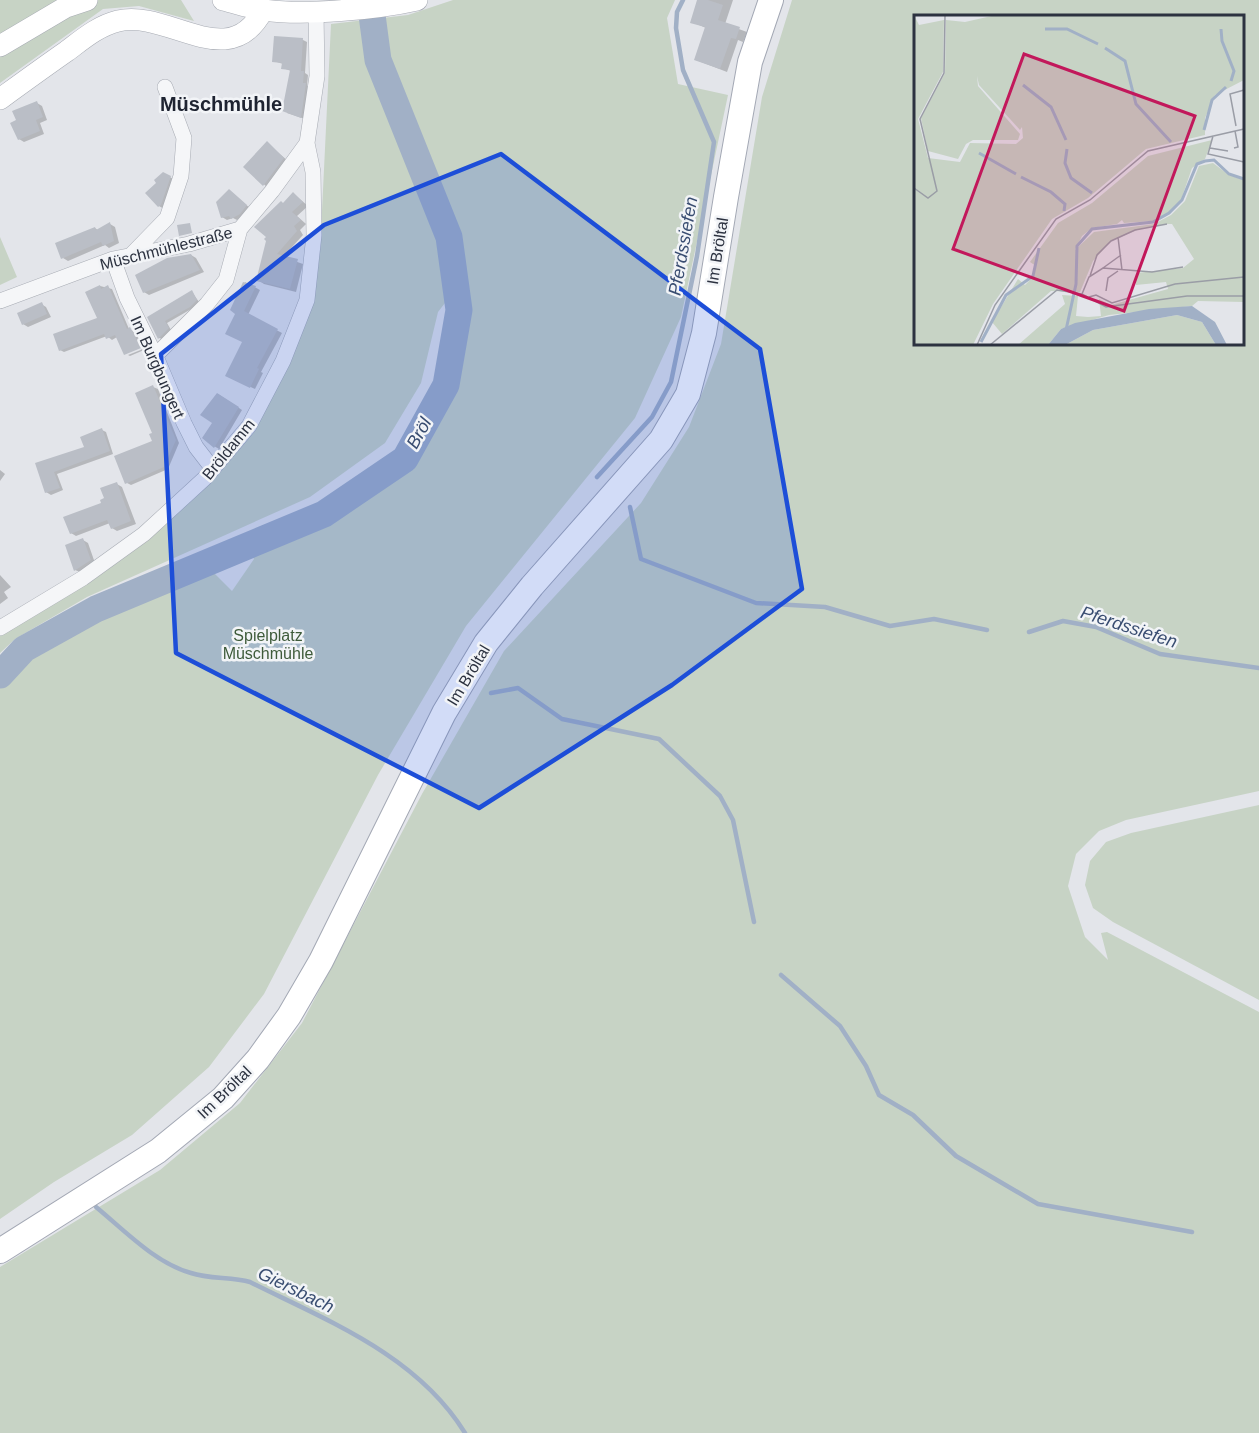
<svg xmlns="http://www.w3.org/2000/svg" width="1259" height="1433" viewBox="0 0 1259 1433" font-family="Helvetica,sans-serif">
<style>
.green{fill:#c7d3c5;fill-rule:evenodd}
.shadow{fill:#0003}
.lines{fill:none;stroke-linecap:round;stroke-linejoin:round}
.stream{stroke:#a1b0c6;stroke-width:4.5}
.river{stroke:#a1b0c6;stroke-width:27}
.building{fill:#babec6}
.street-casing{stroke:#a8acb4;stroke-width:16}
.secondary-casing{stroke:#a8acb4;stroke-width:22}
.primary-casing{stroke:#a3a8b4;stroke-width:26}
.street{stroke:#f5f6f8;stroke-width:15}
.secondary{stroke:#fff;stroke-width:21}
.primary{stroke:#fff;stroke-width:24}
.marked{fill:#1d4ed8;fill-opacity:0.2;stroke:#1d4ed8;stroke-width:4.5;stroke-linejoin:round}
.labels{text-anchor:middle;stroke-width:5;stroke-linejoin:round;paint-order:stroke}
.street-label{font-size:16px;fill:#2c3240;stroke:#f2f4f7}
.park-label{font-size:16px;fill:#3e5b3a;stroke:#f2f4f7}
.water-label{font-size:18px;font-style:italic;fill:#394d71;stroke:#f2f4f7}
.quarter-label{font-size:20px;font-weight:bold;fill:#1e2331;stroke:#f2f4f7}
.inset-river{fill:none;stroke:#a1b0c6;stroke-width:3}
.inset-road{fill:none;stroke:#9a9da6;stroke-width:1.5}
.view{fill:#c2185b;fill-opacity:0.15;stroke:#c2185b;stroke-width:3}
.inset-edge{fill:none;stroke:#2c3240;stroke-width:3}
</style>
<rect width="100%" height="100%" fill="#e3e5ea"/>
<path class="green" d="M 0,0 L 181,0 L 194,21 L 139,6 L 103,9 L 0,83 Z
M 453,0 L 675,0 L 667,18 L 678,84 L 728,95 L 681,317 L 635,418 L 466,626 L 378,775 L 264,994 L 209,1067 L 132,1135 L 54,1182 L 0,1219 L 0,683 L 25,654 L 102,616 L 210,569 L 232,591 L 254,559 L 250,551 L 324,521 L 407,461 L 454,388 L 466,311 L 466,276 L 438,312 L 421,383 L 385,443 L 310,497 L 87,597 L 15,639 L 0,653 L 0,632 L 79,585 L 251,429 L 320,252 L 331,24 L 408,15 Z
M 792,0 L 1259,0 L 1259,791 L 1126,820 L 1099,831 L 1076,854 L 1068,886 L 1085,937 L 1108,960 L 1101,933 L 1107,932 L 1259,1012 L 1259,1433 L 0,1433 L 0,1267 L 160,1170 L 240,1103 L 302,1023 L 422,794 L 504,651 L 641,503 L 689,427 L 721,344 L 762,97 ZM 916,16 L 1242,16 L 1242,344 L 916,344 Z
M 0,237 L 17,277 L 0,285 Z
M 1259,805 L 1259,1000 L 1113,922 L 1093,908 L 1085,885 L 1090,861 L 1106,842 L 1131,833 Z"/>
<path class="shadow" d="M 699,0 L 733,0 L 725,24 L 747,32 L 743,42 L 738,40 L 727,72 L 696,60 L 706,28 L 692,22 Z
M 276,38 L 303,40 L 307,42 L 305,73 L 308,75 L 307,86 L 310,87 L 305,119 L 287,113 L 291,71 L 283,68 L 283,64 L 274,61 Z
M 37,103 L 42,106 L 47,120 L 40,123 L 44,134 L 24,142 L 19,139 Z
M 267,143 L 288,161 L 268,188 L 245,167 Z
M 163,173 L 175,180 L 164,209 L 159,206 L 158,183 Z
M 229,190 L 251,209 L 237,220 L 233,218 L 227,220 L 222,217 Z
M 294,194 L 308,206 L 297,216 L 306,224 L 300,230 L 303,235 L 283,257 L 303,264 L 296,292 L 264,284 L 258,280 L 284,204 Z
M 110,224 L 115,227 L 119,243 L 109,248 L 105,245 L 68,261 L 63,258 L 95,228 L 99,231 Z
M 191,255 L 196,258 L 204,272 L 149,295 L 144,292 Z
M 245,282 L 260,290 L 248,315 L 282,333 L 261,372 L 263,373 L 255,389 L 233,379 L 243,342 L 237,314 L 232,310 Z
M 100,286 L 112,289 L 129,329 L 134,331 L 142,346 L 126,352 L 117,337 L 112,340 L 107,336 L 64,352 L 60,350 L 99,319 Z
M 192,292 L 199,302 L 193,308 L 167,323 L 171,330 L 162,339 L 159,338 L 149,317 Z
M 41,304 L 46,307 L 51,317 L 28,327 L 23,324 Z
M 143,349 L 144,350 L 130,356 L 128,355 Z
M 153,387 L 158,389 L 179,443 L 168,469 L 131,485 L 127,483 L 154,442 Z
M 218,394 L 242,410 L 219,449 L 214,446 Z
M 102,430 L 106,432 L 113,454 L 57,474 L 63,490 L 51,495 L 46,492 L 37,464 L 86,448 Z
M 0,470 L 5,474 L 0,481 Z
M 117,484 L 122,487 L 136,524 L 117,531 L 112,528 L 110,523 L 76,536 L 71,533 L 103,504 Z
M 83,540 L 88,543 L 95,563 L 80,572 L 75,570 Z
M 0,575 L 11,587 L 4,592 L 8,598 L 0,604 Z"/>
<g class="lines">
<path class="stream" d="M 597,477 L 652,417 L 671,382 L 697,256 L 714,142 L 683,70 L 676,28 L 677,12 L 683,0
M 630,507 L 641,559 L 756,603 L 825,607 L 890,626 L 934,619 L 987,630
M 1029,632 L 1063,621 L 1096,627 L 1160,654 L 1259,668
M 491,693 L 518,688 L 562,719 L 659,739 L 720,796 L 733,820 L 754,922
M 781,975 L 840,1026 L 866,1066 L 879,1095 L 913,1115 L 956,1156 L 1038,1204 L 1192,1232
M 96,1207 C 124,1230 155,1263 191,1273 C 209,1279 231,1277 250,1282 C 328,1321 417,1355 465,1433"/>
<path class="river" d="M 0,675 L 24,649 L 96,609 L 324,514 L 405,459 L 446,385 L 459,310 L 449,237 L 378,60 L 370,0"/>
</g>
<path class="building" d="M 697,0 L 708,0 L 723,5 L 718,20 L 740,27 L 736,39 L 731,38 L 720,69 L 694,60 L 705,27 L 690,23 Z
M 274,36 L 303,38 L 301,71 L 304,71 L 303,83 L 306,83 L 301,118 L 282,111 L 290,70 L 281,69 L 282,63 L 272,62 Z
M 37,101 L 43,117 L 36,120 L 40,131 L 18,140 L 10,123 L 16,120 L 12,111 Z
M 267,141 L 284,158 L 263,186 L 243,167 Z
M 163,172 L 171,176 L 161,205 L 158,207 L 145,193 L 156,183 L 154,180 Z
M 229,189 L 247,205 L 240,214 L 231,219 L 229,216 L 221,218 L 216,202 Z
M 293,192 L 303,202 L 292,212 L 301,220 L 294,226 L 297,231 L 277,254 L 298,259 L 290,289 L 256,281 L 266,241 L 264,239 L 266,237 L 254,227 L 281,201 L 283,203 Z
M 110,222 L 114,241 L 103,246 L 101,242 L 61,259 L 55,243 L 95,227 L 96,230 Z
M 190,223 L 192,233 L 179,236 L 177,225 Z
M 191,254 L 200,270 L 143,293 L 135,275 L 167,258 Z
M 243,282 L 256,286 L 244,311 L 278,329 L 257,368 L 259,369 L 250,388 L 225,376 L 242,342 L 225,334 L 235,314 L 230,310 Z
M 100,285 L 101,289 L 108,285 L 127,329 L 130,327 L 141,348 L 124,355 L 115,335 L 106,339 L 104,334 L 59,351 L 53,334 L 97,318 L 85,292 Z
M 192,290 L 197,300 L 190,307 L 165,321 L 169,328 L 158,339 L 147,317 Z
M 42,302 L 47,314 L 22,325 L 17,313 Z
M 153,385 L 176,440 L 164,467 L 125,484 L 114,456 L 152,441 L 149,434 L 152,433 L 135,393 Z
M 217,393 L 239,407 L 214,448 L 202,438 L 212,423 L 200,415 Z
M 102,428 L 110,451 L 54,472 L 60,488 L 45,493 L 35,463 L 84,447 L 80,437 Z
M 117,482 L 131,521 L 111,529 L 107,520 L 70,534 L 63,517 L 101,503 L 100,500 L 104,498 L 100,488 Z
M 83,538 L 91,560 L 74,571 L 65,545 Z"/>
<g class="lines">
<g class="street-casing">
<path id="street" d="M 132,254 L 167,218 L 181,176 L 184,138 L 165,87
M 113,259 L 127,298 L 157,359 L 184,423 L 196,447 L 213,469
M 0,301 L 113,259 L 189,244 L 240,229 L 272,191 L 307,143 L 317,76 L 316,11
M 155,356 L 207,304 L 226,280 L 240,229
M 0,628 L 83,578 L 144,534 L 205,478 L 249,426 L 283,361 L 307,300 L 314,235 L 313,172 L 307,143"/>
</g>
<g class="secondary-casing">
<path id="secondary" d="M 223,0 C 236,3 250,8 264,10 C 304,16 377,9 417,0
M 0,46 L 66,7 L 87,0
M 0,99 C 22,83 44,67 67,51 C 83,39 98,26 118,21 C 168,9 229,75 263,10"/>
</g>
<g class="primary-casing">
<path id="primary" d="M 0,1251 L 158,1151 L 223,1098 L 258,1059 L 289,1016 L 321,961 L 444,713 L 486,643 L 532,586 L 661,440 L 688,394 L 704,333 L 726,197 L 750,62 L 771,0"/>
</g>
<use href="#street" class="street"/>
<use href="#secondary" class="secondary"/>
<use href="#primary" class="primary"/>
</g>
<path class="marked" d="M 501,154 L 760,349 L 802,589 L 672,685 L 479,808 L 176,653 L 161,354 L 324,225 Z"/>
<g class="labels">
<g class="street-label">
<text transform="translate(166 248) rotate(-14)" y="6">Müschmühlestraße</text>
<text transform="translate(717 251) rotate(-81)" y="6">Im Bröltal</text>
<text transform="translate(158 367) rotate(66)" y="6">Im Burgbungert</text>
<text transform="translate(228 449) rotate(-51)" y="6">Bröldamm</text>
<text transform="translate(468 675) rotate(-59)" y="6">Im Bröltal</text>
<text transform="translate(224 1092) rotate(-44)" y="6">Im Bröltal</text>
</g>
<g class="park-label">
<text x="268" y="641">Spielplatz<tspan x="268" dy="18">Müschmühle</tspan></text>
</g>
<g class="water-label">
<text transform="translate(683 246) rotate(-80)" y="6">Pferdssiefen</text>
<text transform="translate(419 433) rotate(-61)" y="6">Bröl</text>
<text transform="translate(1129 627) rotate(18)" y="6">Pferdssiefen</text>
<text transform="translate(296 1290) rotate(26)" y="6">Giersbach</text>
</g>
<g class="quarter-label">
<text x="221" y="111">Müschmühle</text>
</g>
</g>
<g transform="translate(914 15)">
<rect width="330" height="330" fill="#e3e5ea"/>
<path d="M 0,0 L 5,10 L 30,5 L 29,57 L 4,104 L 14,143 L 46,147 L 56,128 L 102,129 L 109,123 L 108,112 L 106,115 L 65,70 L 63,61 L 64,71 L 106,119 L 104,125 L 59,125 L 52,129 L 44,144 L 14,136 L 7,103 L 31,58 L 32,5 L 51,7 L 82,0 L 330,0 L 330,65 L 301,80 L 291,103 L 291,120 L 232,134 L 174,183 L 138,204 L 79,289 L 59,330 L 0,330 ZM 298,125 L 291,144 L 278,153 L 267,185 L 255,197 L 239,206 L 210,208 L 208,205 L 203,209 L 178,213 L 168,221 L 161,235 L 180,217 L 240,209 L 257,200 L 271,186 L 285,151 L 299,148 L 315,160 L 330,165 L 330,287 L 284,286 L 278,291 L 195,300 L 147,314 L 134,330 L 104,330 L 151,289 L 148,280 L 164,281 L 162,301 L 174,302 L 187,301 L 185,284 L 197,290 L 254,274 L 252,267 L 222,270 L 222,258 L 269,253 L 280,244 L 258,209 L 253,209 L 228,213 L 197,226 L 179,246 L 166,277 L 137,276 L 88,319 L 78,307 L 104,264 L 111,270 L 120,261 L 122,251 L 116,247 L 144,208 L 178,188 L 234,141 ZM 263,300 L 288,307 L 302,330 L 151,330 L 179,315 Z" fill="#c7d3c5"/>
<path d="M 278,291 L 301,307 L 313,330 L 302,330 L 288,307 L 263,300 L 179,315 L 151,330 L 134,330 L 147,314 L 161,308 L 235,294 Z" fill="#a1b0c6"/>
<path class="inset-river" d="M 131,14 L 153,14 L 184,29M 307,14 L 308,26 L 320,56 L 317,66M 191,33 L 211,46 L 222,89 L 257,127M 109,70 L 137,92 L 152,125M 290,115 L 298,85 L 312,72M 153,134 L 151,148 L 157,163 L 178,178M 65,138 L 102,159M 107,162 L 137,177 L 151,189 L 150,196M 152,315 L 162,269 L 163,231 L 178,214 L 239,207 L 255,198 L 268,185 L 283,149 L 291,146 L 300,145 L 315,159 L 330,164M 67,327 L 92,280 L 119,261 L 125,233"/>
<path class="inset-road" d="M 322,111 L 316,79 L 330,75M 299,121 L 294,139 L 330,147M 296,133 L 314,136M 320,133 L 324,132 L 321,116M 0,173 L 14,183 L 23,176 L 6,104 L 30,58 L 31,0M 204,222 L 208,255M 189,253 L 207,240M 176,261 L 183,240 L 197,226 L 221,215 L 253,209M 192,276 L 194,263 L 204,256M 168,279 L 175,262 L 189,253 L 238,257 L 269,252M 175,282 L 182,280 L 198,288 L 261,269 L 330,262M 63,330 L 81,290 L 142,204 L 176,185 L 234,136 L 330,114M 76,330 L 143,275 L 168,279 L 192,292 L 273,281 L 330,281"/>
<path class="view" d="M 110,39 L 281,101 L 210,296 L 39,234 Z"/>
<rect width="330" height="330" class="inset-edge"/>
</g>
</svg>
